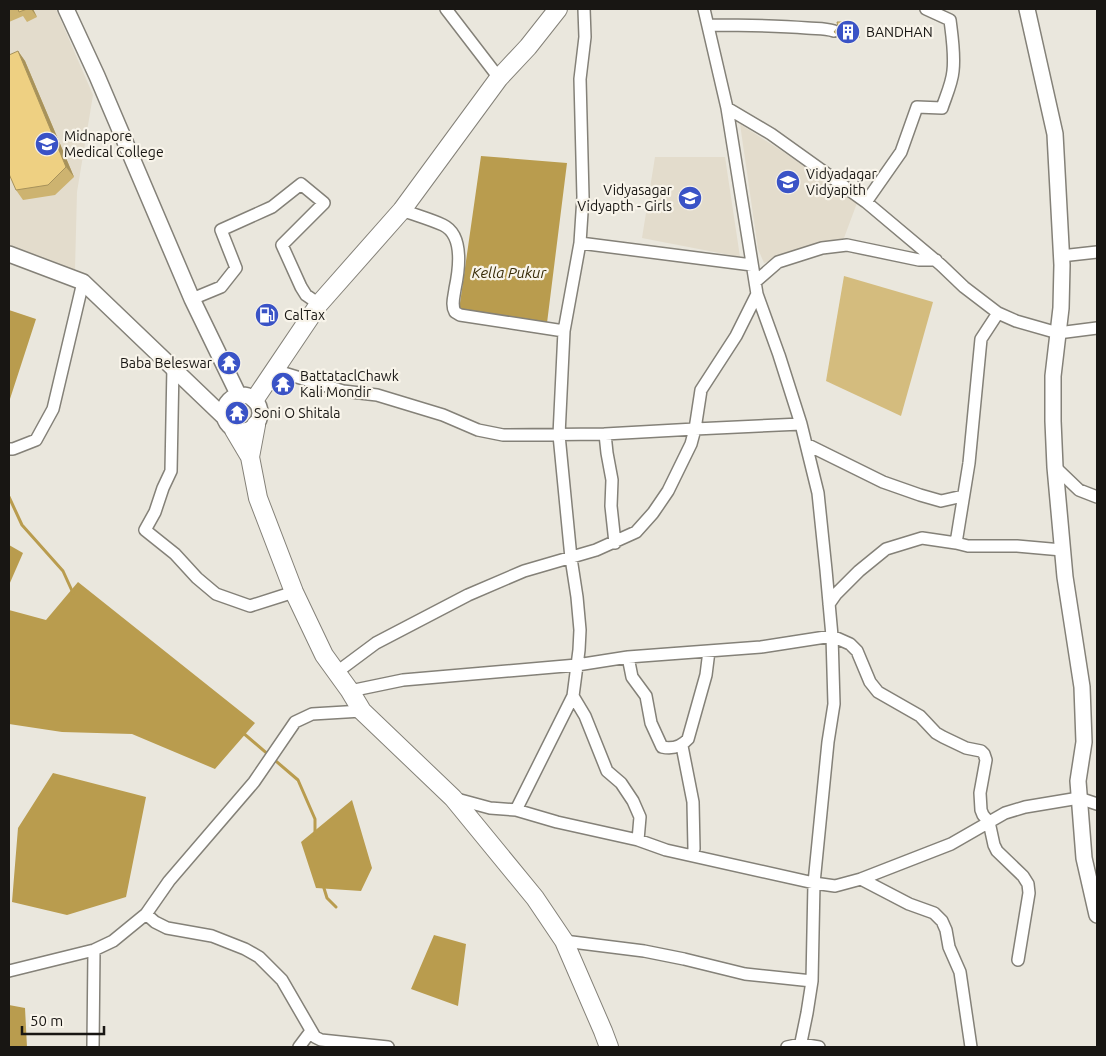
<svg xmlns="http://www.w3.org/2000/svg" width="1106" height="1056" viewBox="0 0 1106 1056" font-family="Ubuntu,sans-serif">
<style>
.built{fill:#e3dccc}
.green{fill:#d4bc7e}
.water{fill:#b99c4e}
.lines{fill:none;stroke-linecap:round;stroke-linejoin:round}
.stream{stroke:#b99c4e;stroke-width:3}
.street-casing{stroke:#848178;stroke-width:14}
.secondary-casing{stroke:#848178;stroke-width:18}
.primary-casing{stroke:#848178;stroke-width:20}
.street{stroke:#fff;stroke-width:11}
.secondary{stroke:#fff;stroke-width:15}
.primary{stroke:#fff;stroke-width:18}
.wall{fill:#cdb370}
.shaded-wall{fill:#a7925b}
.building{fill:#eed082;stroke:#a7925b}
.labels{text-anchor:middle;stroke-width:4.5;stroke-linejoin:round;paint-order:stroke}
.poi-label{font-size:14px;fill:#181613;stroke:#f8f4ea;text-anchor:start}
.water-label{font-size:15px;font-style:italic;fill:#382c08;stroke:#f8f4ea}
</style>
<rect width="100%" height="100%" fill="#eae7dd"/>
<path class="built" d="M 9,9 L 56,9 L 93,95 L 77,192 L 75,270 L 9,248 Z
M 740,124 L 782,151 L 857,203 L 844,238 L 764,263 L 758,249 Z
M 655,157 L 725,157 L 740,257 L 642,238 Z"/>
<path class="green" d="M 844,276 L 933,302 L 901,416 L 826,381 Z"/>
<path class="water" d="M 481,156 L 567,163 L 547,323 L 459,310 Z
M 9,310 L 36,319 L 9,402 Z
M 9,545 L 23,553 L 9,585 Z
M 78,582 L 255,723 L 215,769 L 132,734 L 62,732 L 9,724 L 9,610 L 46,620 Z
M 53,773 L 146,797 L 126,897 L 67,915 L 12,902 L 18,828 Z
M 352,800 L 372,868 L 361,891 L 316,888 L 301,842 Z
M 434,935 L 466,944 L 458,1006 L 411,989 Z
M 9,1005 L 25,1008 L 27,1047 L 9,1047 Z"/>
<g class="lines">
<path class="stream" d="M 9,497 L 22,525 L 63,571 L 73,593
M 242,732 L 298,780 L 315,819 L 315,835
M 323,885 L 327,898 L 336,907"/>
<g class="street-casing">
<path id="street" d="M 446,9 L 499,78
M 704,9 L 727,108 L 757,294 L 779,355 L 801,424 L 818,493 L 826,570 L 832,636 L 834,704 L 828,742 L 814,883 L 812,981 L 807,1013 L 800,1047
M 708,25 C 741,25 774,25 807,28 C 817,29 824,28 834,31
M 727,108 L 771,134 L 866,202 L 941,265 L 964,287 L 998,313 L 1016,321 L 1058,333 L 1097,328
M 866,202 L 901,152 L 917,107 L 942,108 C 946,96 952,83 953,71 C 955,54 952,36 950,20 L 926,9
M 402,210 C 415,215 430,219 443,225 C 464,235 459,270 455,289 C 454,297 451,305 455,312 L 460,315 L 564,331
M 580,243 L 752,265
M 1061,256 L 1097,252
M 755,282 L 778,262 L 822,248 L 847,245 L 919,260 L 936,260
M 192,299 L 221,287 L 236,268 L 221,230 L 272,207 L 301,184 L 324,203 L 282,245 L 301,287 L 306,295 L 319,304
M 173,366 L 171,471 L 163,488 L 155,512 L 145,530 L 175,554 L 197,578 L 216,594 L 250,606 L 294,592
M 274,370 L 343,391 L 377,395 L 443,415 L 478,430 L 503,435 L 605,434 L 695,429 L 701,390 L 736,336 L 757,294
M 605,434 L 607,453 L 612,480 L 611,506 L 615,543
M 806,444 L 883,482 L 920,495 L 941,501 L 963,496
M 9,449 L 13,449 L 36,440 L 53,409 L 83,282
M 1055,467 L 1079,490 L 1097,497
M 956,543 L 969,463 L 981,339 L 998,313
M 829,604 L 836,594 L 859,571 L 886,549 L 922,538 L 956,543 L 968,546 L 1017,546 L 1062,550
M 628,657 L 632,677 L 646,696 L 651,723 L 662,747 C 672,749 681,747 688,739 L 706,675 L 709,651
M 337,672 L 376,643 L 468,595 L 524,571 L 596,550 L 636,532 L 653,513 L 668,491 L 691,444 L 695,429 L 801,424
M 350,691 L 403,680 L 577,665 L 628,657 L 761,647 L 832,636 L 850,644 L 857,651 L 870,682 L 878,692 L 920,716 L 936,733 L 943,737 L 966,748 L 981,751 L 984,754 L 986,760 L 980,793 L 981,810 L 983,815 L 989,822 L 994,845 L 997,851 L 1023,876 L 1028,884 L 1029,893 L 1018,960
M 573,696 L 585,716 L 607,771 L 621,783 L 633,801 L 640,817 L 638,840
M 682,746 L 693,802 L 694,849
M 453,798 L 490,808 L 516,810 L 557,822 L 638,840 L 666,850 L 814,883 L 835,886 L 861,879 L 951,844 L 1005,813 L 1025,807 L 1079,798 L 1097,804
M 516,810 L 573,696 L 579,650 L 580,630 L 577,597 L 571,558 L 559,435 L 564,331 L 580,243 L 583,197 L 580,79 L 585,37 L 584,9
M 861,879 L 909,904 L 934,913 L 942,921 L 946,930 L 949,947 L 960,972 L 971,1047
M 146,914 L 155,922 L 167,928 L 212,936 L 245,949 L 259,957 L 282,980 L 315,1037 L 321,1040 L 388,1047
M 564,941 L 644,951 L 684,959 L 745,974 L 812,981
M 9,971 L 94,950 L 113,941 L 146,914 L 169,881 L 254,782 L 295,722 L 312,714 L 362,711
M 93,1047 L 94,950
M 299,1047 L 311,1031
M 787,1047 L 801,1044 L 819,1047"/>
</g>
<g class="secondary-casing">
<path id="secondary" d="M 66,9 L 97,76 L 192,299 L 239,396
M 1027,9 L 1055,134 L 1062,265 L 1061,308 L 1053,376 L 1053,421 L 1055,467 L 1065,577 L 1082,687 L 1084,742 L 1078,781 L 1084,858 L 1097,915
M 9,254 L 83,282 L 223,416
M224 413a18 18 0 1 1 36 0a18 18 0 1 1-36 0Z"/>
</g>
<g class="primary-casing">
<path id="primary" d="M 255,399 L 319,304 L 402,210 L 499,78 L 528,47 L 558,9
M 256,425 L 250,457 L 258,498 L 294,592 L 324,655 L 350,691 L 362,711 L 453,798 L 535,898 L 564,941 L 603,1031 L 609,1047
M 234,430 L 250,457"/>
</g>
<use href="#street" class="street"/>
<use href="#secondary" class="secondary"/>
<use href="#primary" class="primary"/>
</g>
<path class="wall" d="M 9,9 L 33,9 L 37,17 L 27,22 L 23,16 L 9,22 Z
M 858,27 L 860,38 L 838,37 L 834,32 Z
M 18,51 L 25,61 L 74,177 L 55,195 L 23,200 L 16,190 Z"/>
<path class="shaded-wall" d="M 31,9 L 33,9 L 37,17 Z
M 854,22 L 858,27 L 860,38 L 857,33 Z
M 18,51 L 25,61 L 74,177 L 66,167 Z"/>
<path class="building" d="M 18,9 L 27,9 L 19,12 Z
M 837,22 L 854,22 L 857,33 L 834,32 L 838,27 Z
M 18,51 L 66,167 L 48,185 L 16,190 L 9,174 L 9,55 Z"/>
<defs>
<g id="building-disc" transform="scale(1.25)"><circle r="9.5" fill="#3a53c6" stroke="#f8f4ea"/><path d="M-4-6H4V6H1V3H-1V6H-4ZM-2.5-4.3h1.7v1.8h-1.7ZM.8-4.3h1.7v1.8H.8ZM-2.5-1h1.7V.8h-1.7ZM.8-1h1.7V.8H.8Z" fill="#fff"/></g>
<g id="university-disc" transform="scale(1.25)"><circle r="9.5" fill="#3a53c6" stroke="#f8f4ea"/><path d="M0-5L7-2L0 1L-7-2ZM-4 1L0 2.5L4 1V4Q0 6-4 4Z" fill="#fff"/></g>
<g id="school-disc" transform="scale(1.25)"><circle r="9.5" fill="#3a53c6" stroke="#f8f4ea"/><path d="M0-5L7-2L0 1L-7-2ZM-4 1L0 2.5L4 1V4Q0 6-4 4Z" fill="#fff"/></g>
<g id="fuel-disc" transform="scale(1.25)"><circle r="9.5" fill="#3a53c6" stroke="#f8f4ea"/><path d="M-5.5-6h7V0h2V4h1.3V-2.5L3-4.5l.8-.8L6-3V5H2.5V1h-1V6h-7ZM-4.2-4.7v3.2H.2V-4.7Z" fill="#fff"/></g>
<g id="temple-disc" transform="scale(1.25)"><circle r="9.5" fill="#3a53c6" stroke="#f8f4ea"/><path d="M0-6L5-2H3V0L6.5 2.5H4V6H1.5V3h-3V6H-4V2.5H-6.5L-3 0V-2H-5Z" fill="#fff"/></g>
</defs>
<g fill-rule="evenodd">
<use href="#building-disc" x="848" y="32"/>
<use href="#university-disc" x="47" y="144"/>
<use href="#school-disc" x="788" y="182"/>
<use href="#school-disc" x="690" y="198"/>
<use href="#fuel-disc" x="267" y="315"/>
<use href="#temple-disc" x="229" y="363"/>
<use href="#temple-disc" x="283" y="384"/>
<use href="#temple-disc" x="237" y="413"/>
</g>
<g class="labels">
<g class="poi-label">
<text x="866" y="37">BANDHAN</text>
<text x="64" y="141">Midnapore<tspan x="64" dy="16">Medical College</tspan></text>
<text x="806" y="179">Vidyadagar<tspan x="806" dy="16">Vidyapith</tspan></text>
<text x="672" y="195" text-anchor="end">Vidyasagar<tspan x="672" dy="16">Vidyapth - Girls</tspan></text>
<text x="284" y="320">CalTax</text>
<text x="212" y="368" text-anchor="end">Baba Beleswar</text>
<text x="300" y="381">BattataclChawk<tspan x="300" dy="16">Kali Mondir</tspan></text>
<text x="254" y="418">Soni O Shitala</text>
</g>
<g class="water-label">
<text x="509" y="278">Kella Pukur</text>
</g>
</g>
<rect width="1106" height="1056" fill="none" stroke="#181613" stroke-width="20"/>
<path d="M22 1026v8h82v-8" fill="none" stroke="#181613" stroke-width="2.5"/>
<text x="30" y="1026" font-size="15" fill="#181613" stroke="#f8f4ea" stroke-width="4" paint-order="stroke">50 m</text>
</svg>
